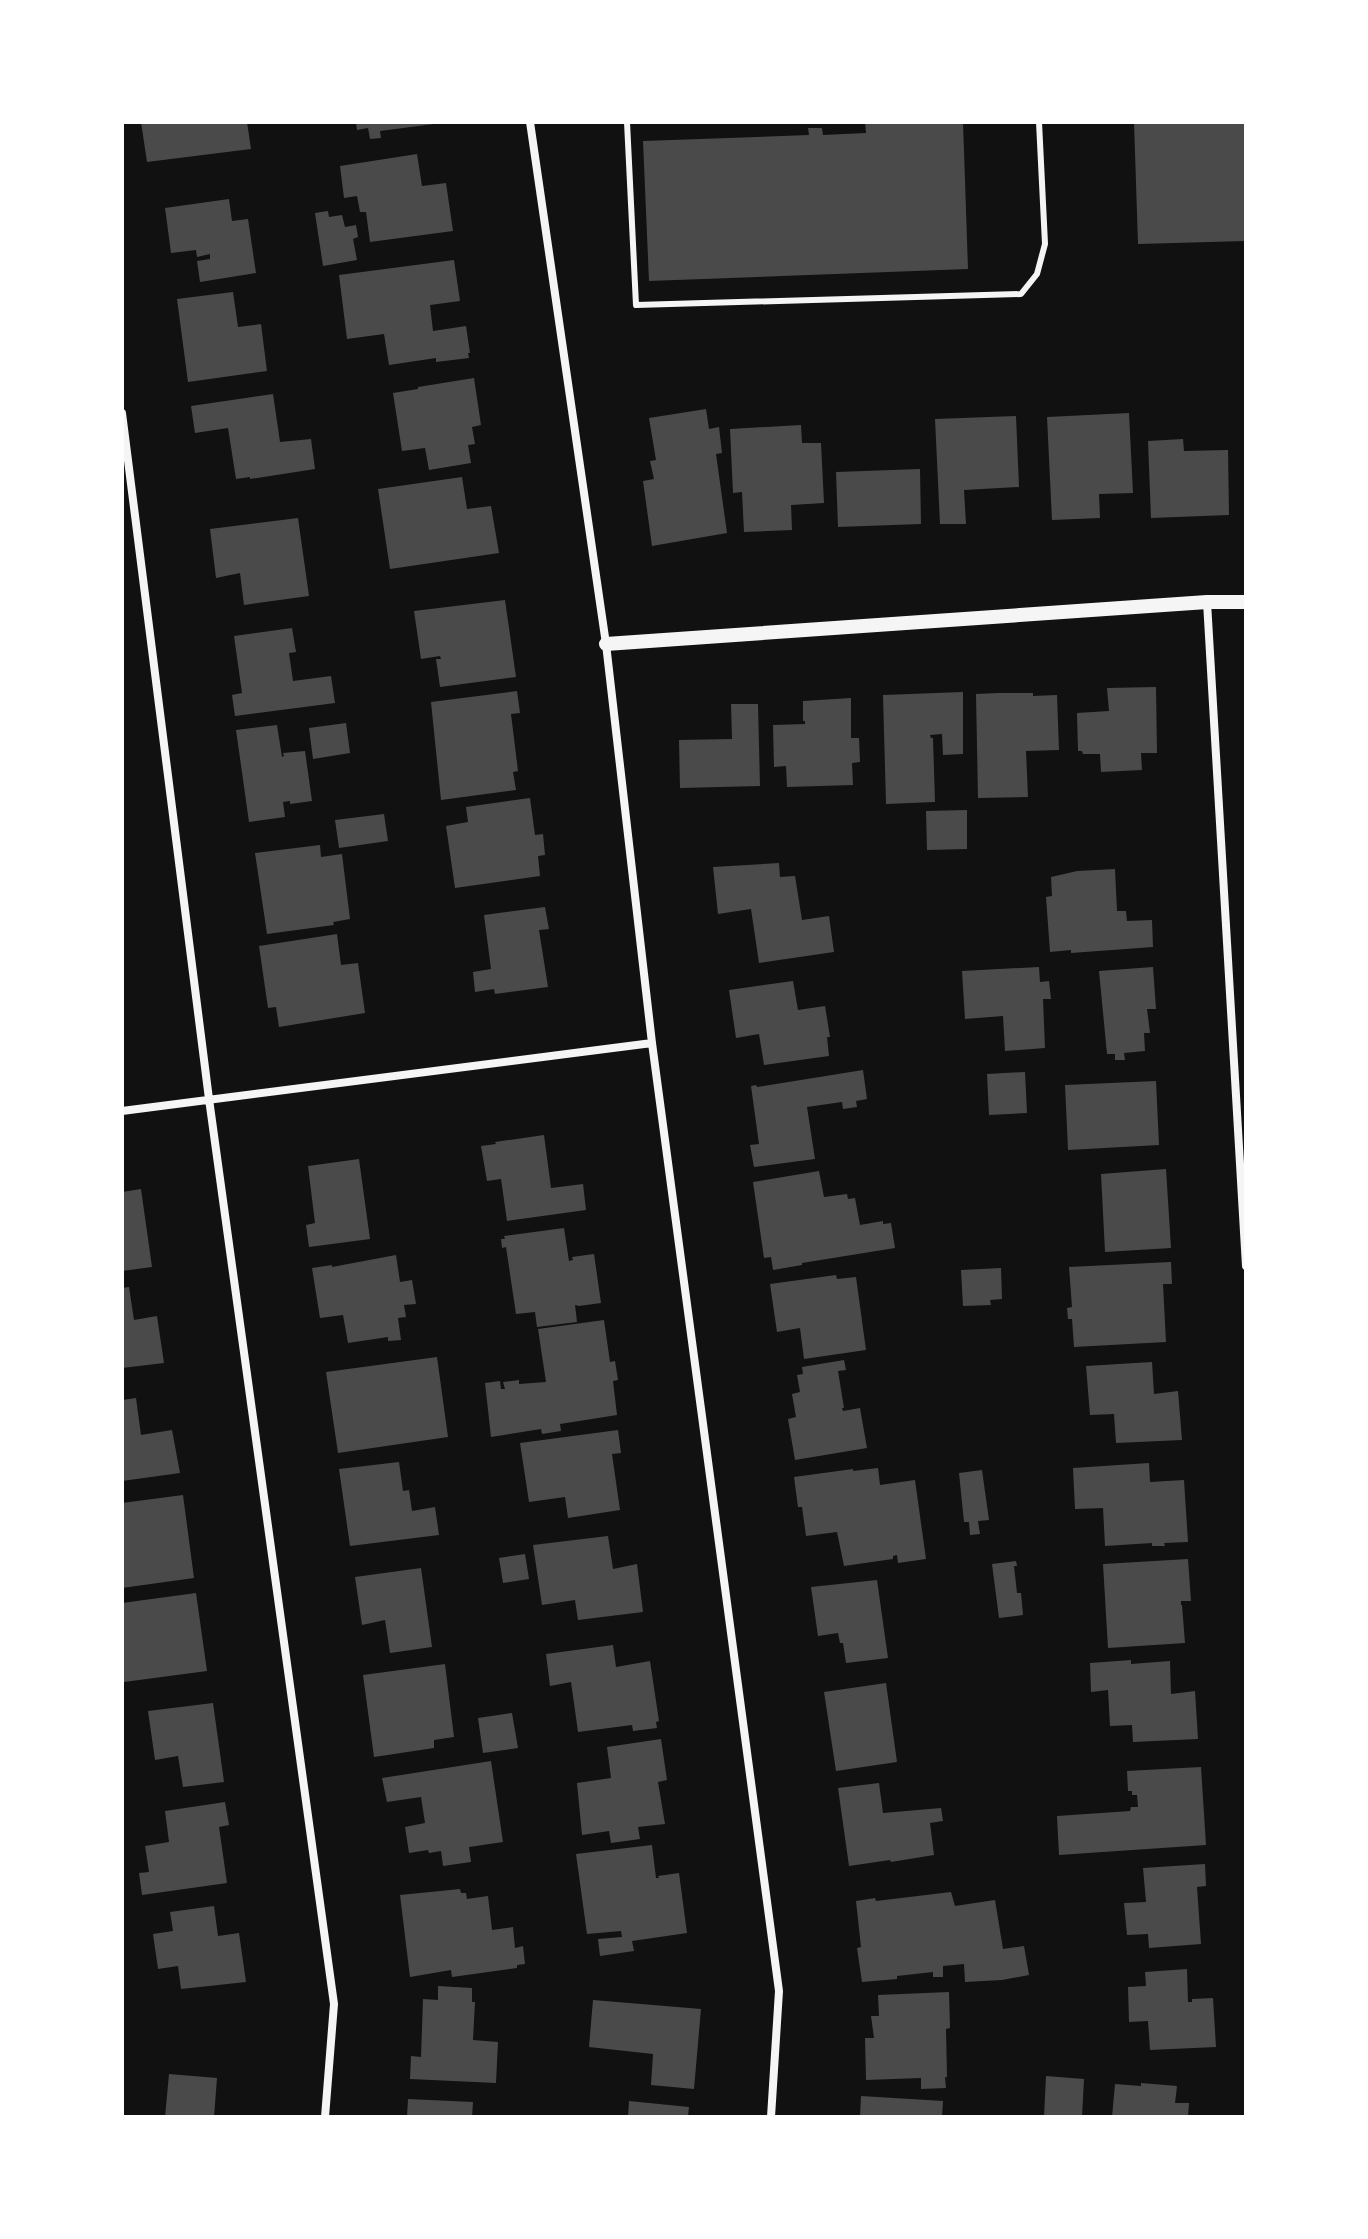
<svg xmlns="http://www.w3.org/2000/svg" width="1368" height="2239" viewBox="0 0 1368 2239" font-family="'Golos Text',sans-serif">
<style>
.building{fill:#4a4a4a}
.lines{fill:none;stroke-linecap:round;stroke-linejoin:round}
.service{stroke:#f5f5f5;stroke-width:6}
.minor{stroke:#f5f5f5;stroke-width:8}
.tertiary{stroke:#f5f5f5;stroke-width:14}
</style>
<rect width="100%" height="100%" fill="#111"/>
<path class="building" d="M 141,122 L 247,122 L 251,149 L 147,162 Z
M 356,122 L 434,122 L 434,124 L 380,131 L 381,138 L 370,139 L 368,128 L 357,130 Z
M 865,122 L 963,122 L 968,269 L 649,281 L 643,141 L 809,135 L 808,128 L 822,128 L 823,135 L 866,133 Z
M 1134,122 L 1246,122 L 1246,241 L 1138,244 Z
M 417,154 L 422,186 L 446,183 L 453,231 L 370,242 L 366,212 L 360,212 L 357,196 L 344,198 L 340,166 Z
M 229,199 L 232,221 L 248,219 L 256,273 L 200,282 L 197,261 L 210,259 L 210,254 L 197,257 L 196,250 L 171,253 L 165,208 Z
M 328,211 L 329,217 L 342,215 L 345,227 L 356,225 L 358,237 L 353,239 L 357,260 L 323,266 L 315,213 Z
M 454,260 L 460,301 L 430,305 L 433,331 L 466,326 L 470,353 L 468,353 L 469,358 L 436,362 L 436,358 L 389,365 L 384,334 L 347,339 L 339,275 Z
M 233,292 L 238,327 L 261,324 L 267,371 L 188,382 L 177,299 Z
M 474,378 L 481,425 L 472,427 L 475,444 L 468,445 L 471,463 L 429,470 L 425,448 L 402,451 L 393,393 L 418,389 L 418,387 Z
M 273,394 L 280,442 L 311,439 L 315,469 L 250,479 L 250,477 L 236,479 L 228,428 L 195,433 L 191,406 Z
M 706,409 L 709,429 L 719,427 L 722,453 L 716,454 L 727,533 L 652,546 L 643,481 L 654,479 L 650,461 L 656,460 L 649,418 Z
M 1129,413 L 1133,493 L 1099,494 L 1100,518 L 1052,520 L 1047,417 Z
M 1016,416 L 1019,487 L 964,490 L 966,524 L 940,524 L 935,419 Z
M 801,425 L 802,443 L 821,443 L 824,503 L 791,505 L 792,530 L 744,532 L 742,492 L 733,493 L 730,429 Z
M 1183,439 L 1184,451 L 1228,450 L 1229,515 L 1151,518 L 1148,441 Z
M 920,469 L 921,524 L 838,527 L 836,472 Z
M 462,477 L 467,509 L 491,506 L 499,553 L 390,569 L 378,489 Z
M 298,518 L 309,596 L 244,605 L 240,573 L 216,578 L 210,529 Z
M 505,600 L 516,677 L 440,687 L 436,659 L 441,659 L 440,656 L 421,659 L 414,611 Z
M 292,628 L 296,652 L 289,653 L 293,681 L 331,676 L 335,703 L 235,716 L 232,695 L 242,693 L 234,636 Z
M 1156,687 L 1157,753 L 1141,753 L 1142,770 L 1101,772 L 1100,754 L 1083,754 L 1082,751 L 1078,751 L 1077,713 L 1109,711 L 1107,688 Z
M 517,691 L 520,713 L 511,714 L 518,771 L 513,772 L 516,790 L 441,800 L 431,702 Z
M 963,692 L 963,754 L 943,755 L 942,734 L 930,735 L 931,738 L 933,738 L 935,802 L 886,804 L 883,695 Z
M 998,693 L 1033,693 L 1033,696 L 1057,695 L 1059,750 L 1026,751 L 1028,797 L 978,798 L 976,694 Z
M 851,698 L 851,738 L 859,738 L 860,762 L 852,763 L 853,785 L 787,787 L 786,766 L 774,767 L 773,725 L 805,724 L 805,721 L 803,721 L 803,701 Z
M 731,704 L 758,704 L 760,786 L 680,788 L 679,740 L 732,739 Z
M 346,723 L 350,753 L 313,759 L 309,728 Z
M 277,725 L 282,757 L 284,756 L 283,753 L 305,751 L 312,801 L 290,804 L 290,801 L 283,802 L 285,817 L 249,822 L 236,730 Z
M 530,798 L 535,835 L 543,834 L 545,855 L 538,856 L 540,876 L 455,888 L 446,826 L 468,822 L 466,807 Z
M 967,810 L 967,849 L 927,850 L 926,811 Z
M 384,814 L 388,841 L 339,848 L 335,820 Z
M 320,845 L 321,857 L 342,854 L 350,919 L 333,922 L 334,925 L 267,934 L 255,853 Z
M 779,863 L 780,877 L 795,876 L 802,920 L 829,916 L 834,952 L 759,963 L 751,909 L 718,914 L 713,867 Z
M 1115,869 L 1117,911 L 1126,911 L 1127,921 L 1152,920 L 1153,947 L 1071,953 L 1071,950 L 1050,952 L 1046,897 L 1052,896 L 1051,877 L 1077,871 Z
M 545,907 L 549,929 L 539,930 L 548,987 L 495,994 L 494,989 L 475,992 L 473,972 L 491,969 L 484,915 Z
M 337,934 L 341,965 L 358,963 L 365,1013 L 279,1027 L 276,1007 L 268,1008 L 259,946 Z
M 1039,967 L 1040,982 L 1049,981 L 1051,999 L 1043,999 L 1045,1048 L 1005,1051 L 1003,1016 L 965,1019 L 962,971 Z
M 1153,967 L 1156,1009 L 1147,1009 L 1150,1033 L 1144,1033 L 1145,1051 L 1124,1053 L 1125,1060 L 1115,1060 L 1115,1054 L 1107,1054 L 1099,971 Z
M 793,981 L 798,1010 L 825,1006 L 830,1037 L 827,1037 L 829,1056 L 764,1065 L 759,1034 L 736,1038 L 729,990 Z
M 863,1070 L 867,1099 L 856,1101 L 857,1107 L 843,1109 L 842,1102 L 807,1107 L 815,1159 L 754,1167 L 750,1145 L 759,1144 L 751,1086 L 756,1085 L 757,1087 Z
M 1025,1072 L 1027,1113 L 989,1115 L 987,1074 Z
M 1156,1081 L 1159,1145 L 1068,1150 L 1065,1085 Z
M 544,1135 L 551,1188 L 583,1184 L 586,1210 L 507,1221 L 501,1179 L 487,1181 L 481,1146 L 496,1144 L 495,1142 Z
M 359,1159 L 370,1239 L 309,1247 L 306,1225 L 315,1223 L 308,1166 Z
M 1166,1169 L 1171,1248 L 1105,1252 L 1101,1174 Z
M 819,1171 L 824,1197 L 847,1194 L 848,1199 L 855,1198 L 860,1225 L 883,1221 L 883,1224 L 891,1223 L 895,1248 L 802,1263 L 802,1265 L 773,1270 L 771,1257 L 764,1258 L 753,1182 Z
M 141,1189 L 152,1267 L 122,1271 L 122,1192 Z
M 564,1228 L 569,1261 L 573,1260 L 572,1257 L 594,1254 L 601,1303 L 579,1306 L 575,1305 L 577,1322 L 537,1327 L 535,1312 L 516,1314 L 506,1247 L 502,1248 L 501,1239 L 505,1239 L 504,1236 Z
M 396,1255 L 400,1282 L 412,1280 L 416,1304 L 404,1305 L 406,1317 L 398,1318 L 401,1340 L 388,1341 L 388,1337 L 348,1343 L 343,1315 L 320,1318 L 312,1268 L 332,1265 L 332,1267 Z
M 1171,1262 L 1172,1284 L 1163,1284 L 1166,1342 L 1074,1347 L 1072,1319 L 1068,1319 L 1067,1308 L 1072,1307 L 1069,1267 Z
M 1001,1268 L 1002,1299 L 990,1300 L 991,1305 L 963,1306 L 961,1270 Z
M 836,1275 L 837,1279 L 856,1277 L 866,1350 L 804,1359 L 800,1328 L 777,1332 L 770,1284 Z
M 129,1287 L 134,1320 L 157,1316 L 164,1363 L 122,1368 L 122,1288 Z
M 604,1320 L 610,1362 L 615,1361 L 618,1380 L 613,1381 L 617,1415 L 560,1424 L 561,1431 L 542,1434 L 541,1429 L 491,1437 L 485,1383 L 500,1381 L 501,1389 L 505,1389 L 503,1382 L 519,1380 L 519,1384 L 546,1382 L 538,1329 Z
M 437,1357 L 448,1437 L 338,1453 L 326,1372 Z
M 844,1360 L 846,1370 L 838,1371 L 844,1408 L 842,1408 L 843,1411 L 860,1408 L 867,1448 L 795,1460 L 788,1419 L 796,1417 L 792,1394 L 800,1392 L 797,1375 L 803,1374 L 802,1367 Z
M 1152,1362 L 1154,1394 L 1178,1391 L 1182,1440 L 1116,1443 L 1114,1414 L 1090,1415 L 1086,1366 Z
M 136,1398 L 141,1435 L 172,1430 L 180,1473 L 122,1481 L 122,1400 Z
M 618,1430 L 621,1453 L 612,1454 L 620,1510 L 568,1518 L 565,1497 L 529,1502 L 520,1443 Z
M 399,1462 L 403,1491 L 409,1490 L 412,1511 L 435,1507 L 439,1535 L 350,1546 L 339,1469 Z
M 1149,1463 L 1150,1482 L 1184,1480 L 1188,1542 L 1164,1543 L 1165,1546 L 1152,1546 L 1152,1543 L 1105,1546 L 1103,1508 L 1075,1509 L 1073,1468 Z
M 878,1468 L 880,1485 L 915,1480 L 926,1559 L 898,1563 L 897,1555 L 893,1556 L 893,1559 L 844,1566 L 837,1532 L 806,1536 L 802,1507 L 798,1507 L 794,1477 L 853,1469 L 853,1471 Z
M 982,1470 L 989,1520 L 978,1521 L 980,1534 L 970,1535 L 969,1522 L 964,1522 L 959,1473 Z
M 183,1495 L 194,1578 L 122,1588 L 122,1503 Z
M 608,1536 L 613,1569 L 637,1564 L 643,1612 L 578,1620 L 575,1600 L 542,1605 L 533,1545 Z
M 525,1554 L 529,1579 L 503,1583 L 499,1558 Z
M 1188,1559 L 1191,1601 L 1181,1601 L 1181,1605 L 1182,1605 L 1185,1643 L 1108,1648 L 1103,1564 Z
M 1016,1561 L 1017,1566 L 1014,1566 L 1017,1593 L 1021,1593 L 1023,1615 L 999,1618 L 992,1564 Z
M 421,1568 L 432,1647 L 390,1653 L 385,1620 L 362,1625 L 355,1577 Z
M 877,1580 L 888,1658 L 846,1663 L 843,1643 L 840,1643 L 838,1633 L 818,1636 L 811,1587 Z
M 196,1593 L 207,1671 L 124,1682 L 122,1665 L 122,1603 Z
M 613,1645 L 616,1667 L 650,1661 L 659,1721 L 656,1722 L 657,1728 L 633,1731 L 632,1725 L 578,1732 L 571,1682 L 550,1686 L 546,1654 Z
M 1131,1660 L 1131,1664 L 1170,1661 L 1171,1694 L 1195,1691 L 1198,1739 L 1133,1742 L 1132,1725 L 1110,1726 L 1108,1690 L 1091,1692 L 1090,1663 Z
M 445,1664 L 454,1737 L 434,1740 L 434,1748 L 374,1757 L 363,1675 Z
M 886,1683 L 897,1762 L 836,1771 L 824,1692 Z
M 213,1703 L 224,1782 L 183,1787 L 178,1756 L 155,1760 L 148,1711 Z
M 512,1713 L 518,1748 L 483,1753 L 478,1718 Z
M 661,1739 L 667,1780 L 658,1782 L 665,1824 L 638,1827 L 640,1839 L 611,1843 L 609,1831 L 582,1835 L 577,1783 L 611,1778 L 607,1747 Z
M 491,1761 L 503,1842 L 469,1847 L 471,1862 L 443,1866 L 441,1851 L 429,1853 L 428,1850 L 409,1853 L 405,1827 L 425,1823 L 421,1797 L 387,1802 L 382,1778 Z
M 1201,1767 L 1206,1845 L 1059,1855 L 1057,1816 L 1130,1811 L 1131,1807 L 1138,1807 L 1137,1795 L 1132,1795 L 1132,1791 L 1128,1791 L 1127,1771 Z
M 879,1783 L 883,1813 L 941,1808 L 943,1821 L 930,1823 L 934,1855 L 891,1862 L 890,1860 L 849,1866 L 838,1788 Z
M 225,1802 L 229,1825 L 219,1827 L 227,1883 L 142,1895 L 139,1873 L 149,1872 L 145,1846 L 169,1842 L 165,1811 Z
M 652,1845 L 656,1878 L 659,1878 L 658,1876 L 679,1873 L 687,1933 L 632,1941 L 634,1951 L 600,1956 L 598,1939 L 622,1937 L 621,1931 L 587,1934 L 576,1854 Z
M 1205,1864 L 1206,1886 L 1197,1887 L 1201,1944 L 1149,1948 L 1148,1934 L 1127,1935 L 1124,1903 L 1146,1902 L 1143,1868 Z
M 460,1889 L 461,1893 L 466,1893 L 467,1899 L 488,1896 L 492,1930 L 513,1927 L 515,1948 L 523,1946 L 525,1964 L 517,1965 L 517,1968 L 452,1977 L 451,1970 L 410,1977 L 400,1895 Z
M 951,1892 L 955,1906 L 995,1900 L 1003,1949 L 1024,1946 L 1029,1975 L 1002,1980 L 965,1982 L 964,1964 L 943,1966 L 943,1977 L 933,1977 L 933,1972 L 897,1976 L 897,1979 L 862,1982 L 857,1948 L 861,1947 L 856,1901 L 875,1898 L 876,1901 Z
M 214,1906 L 218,1936 L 239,1933 L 246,1982 L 181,1989 L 178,1966 L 158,1969 L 153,1934 L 173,1931 L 170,1912 Z
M 1187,1969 L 1188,2002 L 1192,2002 L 1192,1999 L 1213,1998 L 1216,2047 L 1150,2050 L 1148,2021 L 1129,2022 L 1128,1987 L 1146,1986 L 1145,1972 Z
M 438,1986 L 472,1988 L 472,2002 L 475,2002 L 473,2040 L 498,2042 L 496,2083 L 410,2079 L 411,2056 L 421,2057 L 423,1999 L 438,2000 Z
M 949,1992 L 950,2028 L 946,2029 L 947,2077 L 945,2077 L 946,2088 L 921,2089 L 921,2078 L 866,2080 L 865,2038 L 874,2038 L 871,2016 L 879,2016 L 878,1995 Z
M 593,2000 L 701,2009 L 694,2089 L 651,2085 L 653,2054 L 589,2047 Z
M 169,2074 L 217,2078 L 214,2117 L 165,2117 Z
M 1046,2076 L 1084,2079 L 1082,2117 L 1044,2117 Z
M 1141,2083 L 1177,2086 L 1175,2103 L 1189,2103 L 1188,2117 L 1112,2117 L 1115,2084 L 1141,2086 Z
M 861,2096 L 943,2101 L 942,2117 L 860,2117 Z
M 408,2099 L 473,2102 L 472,2117 L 407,2117 Z
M 629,2101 L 689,2107 L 688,2117 L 628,2117 Z"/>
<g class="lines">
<path class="service" d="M 627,122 L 636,305 L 1021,294 L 1037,274 L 1045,244 L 1039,122"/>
<path class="minor" d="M 530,122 L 606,644 L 652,1043 L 779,1991 L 771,2117
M 122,413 L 209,1099 L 334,2004 L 325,2117
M 1207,602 L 1246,1266
M 122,1111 L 652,1043"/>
<path class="tertiary" d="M 606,644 L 1207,602 L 1246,602"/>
</g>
<rect width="1368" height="2239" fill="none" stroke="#ffffff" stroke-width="248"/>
</svg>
